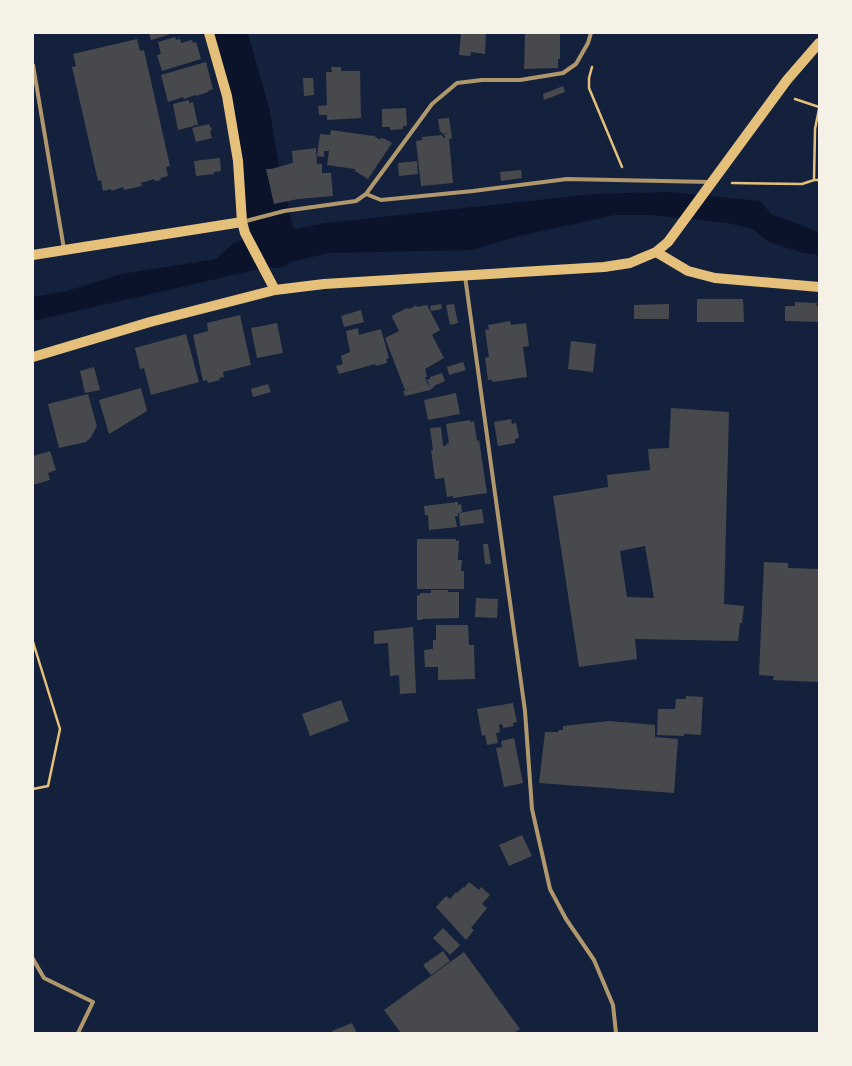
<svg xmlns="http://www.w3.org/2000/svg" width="852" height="1066" viewBox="0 0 852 1066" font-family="Barlow,sans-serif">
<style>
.water{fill:#0b132b}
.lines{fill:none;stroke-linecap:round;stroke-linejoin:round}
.river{stroke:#0b132b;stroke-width:42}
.building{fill:#48494c;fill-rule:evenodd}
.path{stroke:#e5c07b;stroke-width:2.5}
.minor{stroke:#b1986c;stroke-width:4}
.primary{stroke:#e5c07b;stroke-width:10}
</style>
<rect width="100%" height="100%" fill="#14213d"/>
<path class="water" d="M 670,192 L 760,201 L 771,214 L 819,232 L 819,255 L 803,253 L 769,242 L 753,229 L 728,223 L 650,215 L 615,215 L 519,236 L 473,250 L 329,253 L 33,321 L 33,297 L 67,291 L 121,274 L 216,259 L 234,243 L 259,233 L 279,232 L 326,223 L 593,194 Z"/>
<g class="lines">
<path class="river" d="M 226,33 L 249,114 L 259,173 L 276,247"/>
</g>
<path class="building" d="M 149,33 L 174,33 L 151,40 Z
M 461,33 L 486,33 L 485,54 L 471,52 L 470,56 L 459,55 Z
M 525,33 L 560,33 L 560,59 L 558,59 L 558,68 L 524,69 Z
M 175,37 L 176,40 L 180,39 L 181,43 L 192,40 L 193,43 L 196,42 L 201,59 L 162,71 L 157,55 L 161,54 L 158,42 Z
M 137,39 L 140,51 L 144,50 L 170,166 L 166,167 L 168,176 L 160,178 L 161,180 L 155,181 L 154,179 L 141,183 L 142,186 L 124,190 L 123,187 L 111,191 L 111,189 L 103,191 L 101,180 L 98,181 L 72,67 L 76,66 L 73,54 Z
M 206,62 L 213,89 L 208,91 L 208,92 L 196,96 L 195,95 L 184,99 L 183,97 L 168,102 L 161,75 Z
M 331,67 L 341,67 L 341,71 L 360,71 L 361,118 L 327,120 L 327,115 L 319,115 L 318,106 L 327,105 L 326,72 L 332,72 Z
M 303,78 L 313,78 L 314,95 L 304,96 Z
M 563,86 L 565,92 L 544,100 L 543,94 Z
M 189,100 L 189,103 L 193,102 L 198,125 L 194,125 L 193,120 L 194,126 L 178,130 L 173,104 Z
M 406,108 L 407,126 L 403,126 L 403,129 L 390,130 L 390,127 L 382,127 L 382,109 Z
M 449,118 L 452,138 L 449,139 L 453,183 L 421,186 L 416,141 L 422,140 L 422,137 L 442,135 L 443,138 L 445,138 L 444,134 L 449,133 L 442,134 L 442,132 L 440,132 L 438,119 Z
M 209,124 L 212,130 L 210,131 L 212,138 L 196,142 L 192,128 Z
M 331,130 L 373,136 L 373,135 L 380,140 L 380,138 L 385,139 L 392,143 L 368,179 L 355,171 L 355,169 L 327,165 L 329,151 L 324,151 L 324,157 L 317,156 L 320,134 L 330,135 Z
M 316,148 L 317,164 L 322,164 L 322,173 L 331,173 L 333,196 L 298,199 L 274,204 L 266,169 L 271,169 L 293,163 L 292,151 Z
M 220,158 L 221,171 L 214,172 L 214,174 L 196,176 L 194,161 Z
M 417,161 L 418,174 L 399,176 L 398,163 Z
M 521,170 L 522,178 L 501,181 L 500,172 Z
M 697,299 L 743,299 L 744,322 L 697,322 Z
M 795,302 L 817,303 L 816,306 L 819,306 L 819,322 L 785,321 L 785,306 L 795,306 Z
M 441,304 L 442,309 L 431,311 L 430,306 Z
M 454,304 L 458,323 L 450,325 L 446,305 Z
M 669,304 L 669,319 L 634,319 L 634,305 Z
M 416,305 L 417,307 L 427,305 L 440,330 L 432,335 L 444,358 L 425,369 L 427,377 L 425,377 L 427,383 L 405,390 L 385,338 L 399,331 L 392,317 L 393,315 L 407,308 L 408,309 L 412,308 Z
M 361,310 L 364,322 L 344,327 L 341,316 Z
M 240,315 L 251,365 L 223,372 L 224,377 L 219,378 L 220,380 L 208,383 L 207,380 L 203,381 L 193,335 L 208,331 L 207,323 Z
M 510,321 L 511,325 L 526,323 L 529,346 L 523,347 L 527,377 L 493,382 L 492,380 L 488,380 L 485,358 L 489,357 L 485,330 L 489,329 L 488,325 Z
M 277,323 L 283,353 L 257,358 L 251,328 Z
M 358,328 L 359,335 L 381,329 L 389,358 L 386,359 L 387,363 L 376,366 L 375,364 L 339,374 L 336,366 L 343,364 L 341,356 L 350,352 L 346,331 Z
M 186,334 L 199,382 L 151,395 L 144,368 L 140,369 L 135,348 Z
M 571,341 L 596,344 L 593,372 L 568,369 Z
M 463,362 L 466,370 L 449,375 L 447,367 Z
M 94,367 L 100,390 L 85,393 L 80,371 Z
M 442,373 L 445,381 L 434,386 L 434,387 L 430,390 L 405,396 L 403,391 L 427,383 L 429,387 L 428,383 L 430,382 L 427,382 L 427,380 L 430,379 L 430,377 Z
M 268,384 L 271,392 L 253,397 L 251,389 Z
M 141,388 L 147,411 L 109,434 L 99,400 Z
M 456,393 L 460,414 L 428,420 L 424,400 Z
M 88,394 L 97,426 L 91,437 L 86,442 L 59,448 L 48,404 Z
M 671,408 L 729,412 L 724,604 L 744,606 L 742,623 L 740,623 L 738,641 L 635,639 L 637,659 L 579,667 L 553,496 L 608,487 L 607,475 L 650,470 L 648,449 L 669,448 ZM 645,546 L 654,598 L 627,597 L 620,551 Z
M 511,419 L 512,424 L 516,423 L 519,438 L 515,439 L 515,443 L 498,446 L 494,422 Z
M 470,420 L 471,422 L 474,421 L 477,441 L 479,440 L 487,493 L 453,498 L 453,496 L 447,497 L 444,478 L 435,479 L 431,450 L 433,450 L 430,428 L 441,427 L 443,446 L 447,445 L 447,443 L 449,443 L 446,424 Z
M 50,451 L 56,470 L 48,473 L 50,480 L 33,485 L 33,456 Z
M 458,502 L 458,505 L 461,504 L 462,512 L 458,513 L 458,516 L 455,516 L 457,527 L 429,530 L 428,515 L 425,515 L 424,506 Z
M 482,509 L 484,523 L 460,526 L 459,513 Z
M 417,539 L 456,539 L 456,541 L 459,540 L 458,560 L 462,560 L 461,571 L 464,571 L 464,589 L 417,589 Z
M 483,544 L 488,544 L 491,564 L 485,564 Z
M 764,562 L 788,563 L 788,568 L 819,569 L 819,682 L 773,680 L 774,676 L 759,675 Z
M 431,590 L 448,590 L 448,592 L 459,592 L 459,618 L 422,619 L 422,620 L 417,620 L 417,595 L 420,595 L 420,593 L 431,593 Z
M 476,598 L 498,599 L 497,618 L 475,617 Z
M 436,625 L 468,625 L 469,645 L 474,645 L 475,679 L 438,680 L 438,667 L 425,667 L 424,650 L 433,649 L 433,640 L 436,640 Z
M 413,627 L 416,693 L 400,694 L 399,675 L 390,676 L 388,643 L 374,644 L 374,631 Z
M 686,696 L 703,697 L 701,735 L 684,734 L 684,736 L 657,735 L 658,709 L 675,709 L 676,699 L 686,699 Z
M 341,700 L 349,721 L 310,736 L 302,714 Z
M 513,703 L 517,722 L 513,723 L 514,726 L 503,728 L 502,724 L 499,725 L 500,732 L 496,733 L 498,743 L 487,745 L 485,735 L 482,736 L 477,709 Z
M 609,721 L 655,725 L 655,737 L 678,739 L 674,793 L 539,783 L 545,732 L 558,732 L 559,730 L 563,730 L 563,726 Z
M 514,738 L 523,783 L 504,787 L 496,748 L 502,747 L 501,741 Z
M 522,835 L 532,856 L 509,866 L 499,845 Z
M 469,882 L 479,890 L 481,887 L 490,895 L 482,904 L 487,908 L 471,928 L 474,930 L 466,940 L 436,907 L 446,896 L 450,899 L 456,892 L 457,893 L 463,887 L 464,888 Z
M 443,928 L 460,945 L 450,955 L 433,938 Z
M 443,951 L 450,961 L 431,975 L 423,965 Z
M 464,952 L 520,1029 L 514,1033 L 401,1033 L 384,1010 Z
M 352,1023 L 357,1033 L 332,1033 L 332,1031 Z"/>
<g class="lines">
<path class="path" d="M 592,67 L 589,78 L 589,88 L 622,167
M 795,99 L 819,107
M 814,180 L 815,129 L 819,109
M 732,183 L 802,184 L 814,180 L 819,180
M 33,642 L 60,729 L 48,786 L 33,789"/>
<path class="minor" d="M 33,65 L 64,249
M 366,194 L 381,200 L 473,191 L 567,179 L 710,182
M 242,222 L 284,211 L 356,201 L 366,194 L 432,104 L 457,83 L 482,80 L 520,80 L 563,73 L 576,64 L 588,43 L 591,33
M 465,276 L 525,711 L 532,809 L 550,889 L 566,919 L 594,960 L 613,1005 L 616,1033
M 33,959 L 44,978 L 93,1002 L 78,1033"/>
<path class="primary" d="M 209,33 L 227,96 L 238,161 L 242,222 L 245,233 L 275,290
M 656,252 L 688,271 L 715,278 L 819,287
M 33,255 L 242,222
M 33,357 L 150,322 L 275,290 L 324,284 L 604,267 L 630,263 L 656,252 L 668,242 L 787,80 L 819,43"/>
</g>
<rect width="852" height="1066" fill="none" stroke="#f6f1e7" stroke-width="68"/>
</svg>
